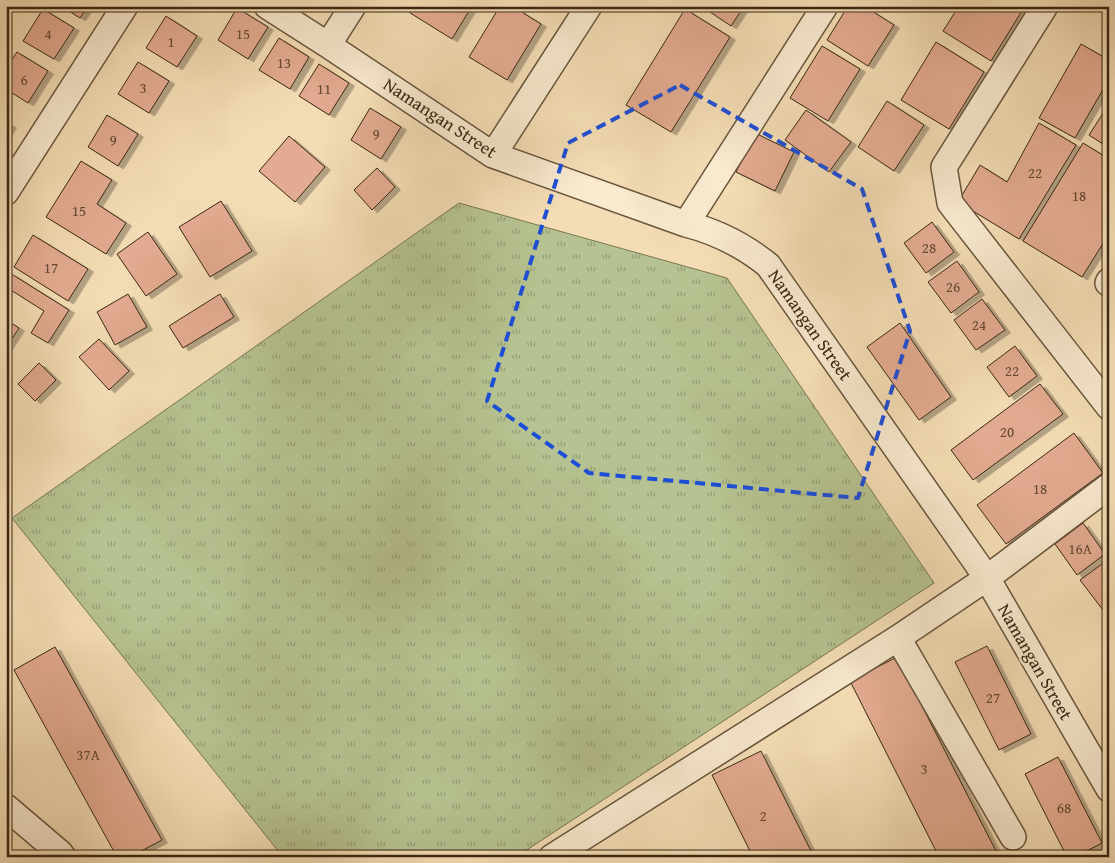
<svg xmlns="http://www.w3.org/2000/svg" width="1115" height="863" viewBox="0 0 1115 863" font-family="'Gentium Book Plus',serif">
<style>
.grass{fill:url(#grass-tufts);stroke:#787552}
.building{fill:#e3ab91;stroke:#392813;filter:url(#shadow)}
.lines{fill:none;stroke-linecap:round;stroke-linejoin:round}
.street-casing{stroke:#68553c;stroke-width:28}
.street{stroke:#f8e9cf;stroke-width:25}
.marked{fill:none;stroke:#1d4ed8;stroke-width:4;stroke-dasharray:10 6;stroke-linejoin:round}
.labels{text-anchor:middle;stroke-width:5;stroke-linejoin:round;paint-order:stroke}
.number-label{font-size:15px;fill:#644932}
.street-label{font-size:18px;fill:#392813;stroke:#f8e9cf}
</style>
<defs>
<pattern id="grass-tufts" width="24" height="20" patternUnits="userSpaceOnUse" patternTransform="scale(1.25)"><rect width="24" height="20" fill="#b6c291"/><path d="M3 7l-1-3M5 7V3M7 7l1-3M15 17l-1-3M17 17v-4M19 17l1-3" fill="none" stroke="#959e75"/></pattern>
<filter id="shadow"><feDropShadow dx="5.5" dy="3" stdDeviation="0" flood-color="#0004"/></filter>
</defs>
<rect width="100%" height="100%" fill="#f4ddb5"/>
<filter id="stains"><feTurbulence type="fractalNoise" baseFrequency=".004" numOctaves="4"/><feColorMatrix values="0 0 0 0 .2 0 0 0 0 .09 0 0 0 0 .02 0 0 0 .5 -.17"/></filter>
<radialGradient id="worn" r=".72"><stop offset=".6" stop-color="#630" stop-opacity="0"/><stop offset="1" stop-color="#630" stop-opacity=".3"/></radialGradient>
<path class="grass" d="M 459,203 L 727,278 L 934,583 L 516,857 L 283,857 L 12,518 Z"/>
<path class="building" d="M 61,6 L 88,6 L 80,18 Z
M 399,6 L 472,6 L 452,39 Z
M 500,6 L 512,6 L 541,24 L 507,80 L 469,57 Z
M 709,6 L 744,6 L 731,26 L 707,10 Z
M 848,6 L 864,6 L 894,25 L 868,66 L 827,40 Z
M 959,6 L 1025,6 L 991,61 L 943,31 Z
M 237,8 L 268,27 L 248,59 L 218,40 Z
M 43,9 L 74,28 L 54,59 L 23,41 Z
M 685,9 L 730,37 L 671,132 L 626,105 Z
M 166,16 L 197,36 L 177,67 L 146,48 Z
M 279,38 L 309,57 L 290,89 L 259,70 Z
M 936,42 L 984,72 L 949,129 L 901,100 Z
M 1081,44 L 1109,60 L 1109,79 L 1075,138 L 1039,118 Z
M 822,46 L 860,69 L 828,121 L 790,98 Z
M 17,52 L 48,71 L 28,103 L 6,89 L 6,69 Z
M 138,62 L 169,81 L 149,113 L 118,94 Z
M 319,64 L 349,83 L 329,115 L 299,96 Z
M 887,101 L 924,125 L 894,171 L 858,147 Z
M 1109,104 L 1109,148 L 1089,135 Z
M 370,108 L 401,127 L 381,159 L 351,140 Z
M 806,110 L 851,142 L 829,172 L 785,140 Z
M 107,115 L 138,134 L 118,166 L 88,147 Z
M 6,122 L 11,125 L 6,133 Z
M 1039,123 L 1076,145 L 1019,239 L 958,202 L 980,165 L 1007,182 Z
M 755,133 L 794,152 L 775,191 L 736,172 Z
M 289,136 L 325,167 L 295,202 L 259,171 Z
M 1083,143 L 1109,159 L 1109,234 L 1082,277 L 1023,241 Z
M 81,161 L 112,180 L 97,204 L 126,223 L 106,254 L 46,217 Z
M 377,168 L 395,187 L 372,210 L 354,190 Z
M 221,201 L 252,251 L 210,277 L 179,227 Z
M 932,222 L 954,252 L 926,273 L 904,243 Z
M 148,232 L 177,274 L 146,296 L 117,254 Z
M 33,235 L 88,269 L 68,301 L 14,267 Z
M 957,261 L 979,292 L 951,313 L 928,282 Z
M 10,273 L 69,310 L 48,343 L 31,333 L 44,311 L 6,287 L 6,279 Z
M 128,294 L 147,327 L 115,345 L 97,312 Z
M 220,294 L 234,317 L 183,348 L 169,326 Z
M 982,299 L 1005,330 L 976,350 L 954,320 Z
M 6,320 L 19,328 L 6,348 Z
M 900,323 L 951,397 L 919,420 L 867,347 Z
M 99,339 L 129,371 L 109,390 L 79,357 Z
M 1015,346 L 1037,376 L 1009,397 L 987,367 Z
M 39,363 L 56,380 L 35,401 L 18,384 Z
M 1040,384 L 1063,414 L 973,480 L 951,450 Z
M 1074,433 L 1103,473 L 1006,544 L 977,505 Z
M 1083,523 L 1105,554 L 1077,575 L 1055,544 Z
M 1109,559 L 1109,606 L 1103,610 L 1080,580 Z
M 987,646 L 1031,734 L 999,750 L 955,662 Z
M 55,647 L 162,840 L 130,857 L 117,857 L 14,670 Z
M 897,657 L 999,857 L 939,857 L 850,681 Z
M 761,751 L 814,857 L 753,857 L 712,775 Z
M 1058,757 L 1102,843 L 1075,857 L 1067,857 L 1025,774 Z
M 6,847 L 16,857 L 6,857 Z"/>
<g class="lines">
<g class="street-casing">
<path id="street" d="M 267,6 L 328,45 L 493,155 L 686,224 C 718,232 743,245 768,265 L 987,578 L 1109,789
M 1045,6 L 944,167 L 950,203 L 1109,407
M 328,45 L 353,6
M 493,155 L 589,6
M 6,192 L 125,6
M 686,224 L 825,6
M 1108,283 L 1109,281
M 898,638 L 1013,837
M 6,807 L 60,853 L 63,857
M 552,857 L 898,638 L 987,578 L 1109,486"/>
</g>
<use href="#street" class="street"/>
</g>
<path class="marked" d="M 680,85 L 862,189 L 910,331 L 858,498 L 589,473 L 487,401 L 568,143 Z"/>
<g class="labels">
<g class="number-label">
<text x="48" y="39">4</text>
<text x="243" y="39">15</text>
<text x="171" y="47">1</text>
<text x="284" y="68">13</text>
<text x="24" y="85">6</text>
<text x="143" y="93">3</text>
<text x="324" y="94">11</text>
<text x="376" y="139">9</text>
<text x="113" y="145">9</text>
<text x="1035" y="178">22</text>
<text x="1079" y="201">18</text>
<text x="79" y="216">15</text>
<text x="929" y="253">28</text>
<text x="51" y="273">17</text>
<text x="953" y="292">26</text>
<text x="979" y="330">24</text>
<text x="1012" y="376">22</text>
<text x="1007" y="437">20</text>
<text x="1040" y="494">18</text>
<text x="1080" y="554">16A</text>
<text x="993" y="703">27</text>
<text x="88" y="760">37A</text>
<text x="924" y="774">3</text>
<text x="1064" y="813">68</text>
<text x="763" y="821">2</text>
</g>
<g class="street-label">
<text transform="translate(440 118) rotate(33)" y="6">Namangan Street</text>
<text transform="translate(810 325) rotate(55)" y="6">Namangan Street</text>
<text transform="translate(1035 662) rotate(60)" y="6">Namangan Street</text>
</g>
</g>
<rect width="1115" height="863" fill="none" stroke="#f4ddb5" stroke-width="25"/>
<rect x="8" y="8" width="1100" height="848" fill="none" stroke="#392813" stroke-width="2.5"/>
<rect x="12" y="12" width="1090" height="838" fill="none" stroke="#392813"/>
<rect width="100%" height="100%" filter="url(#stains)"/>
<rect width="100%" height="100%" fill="url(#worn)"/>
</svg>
